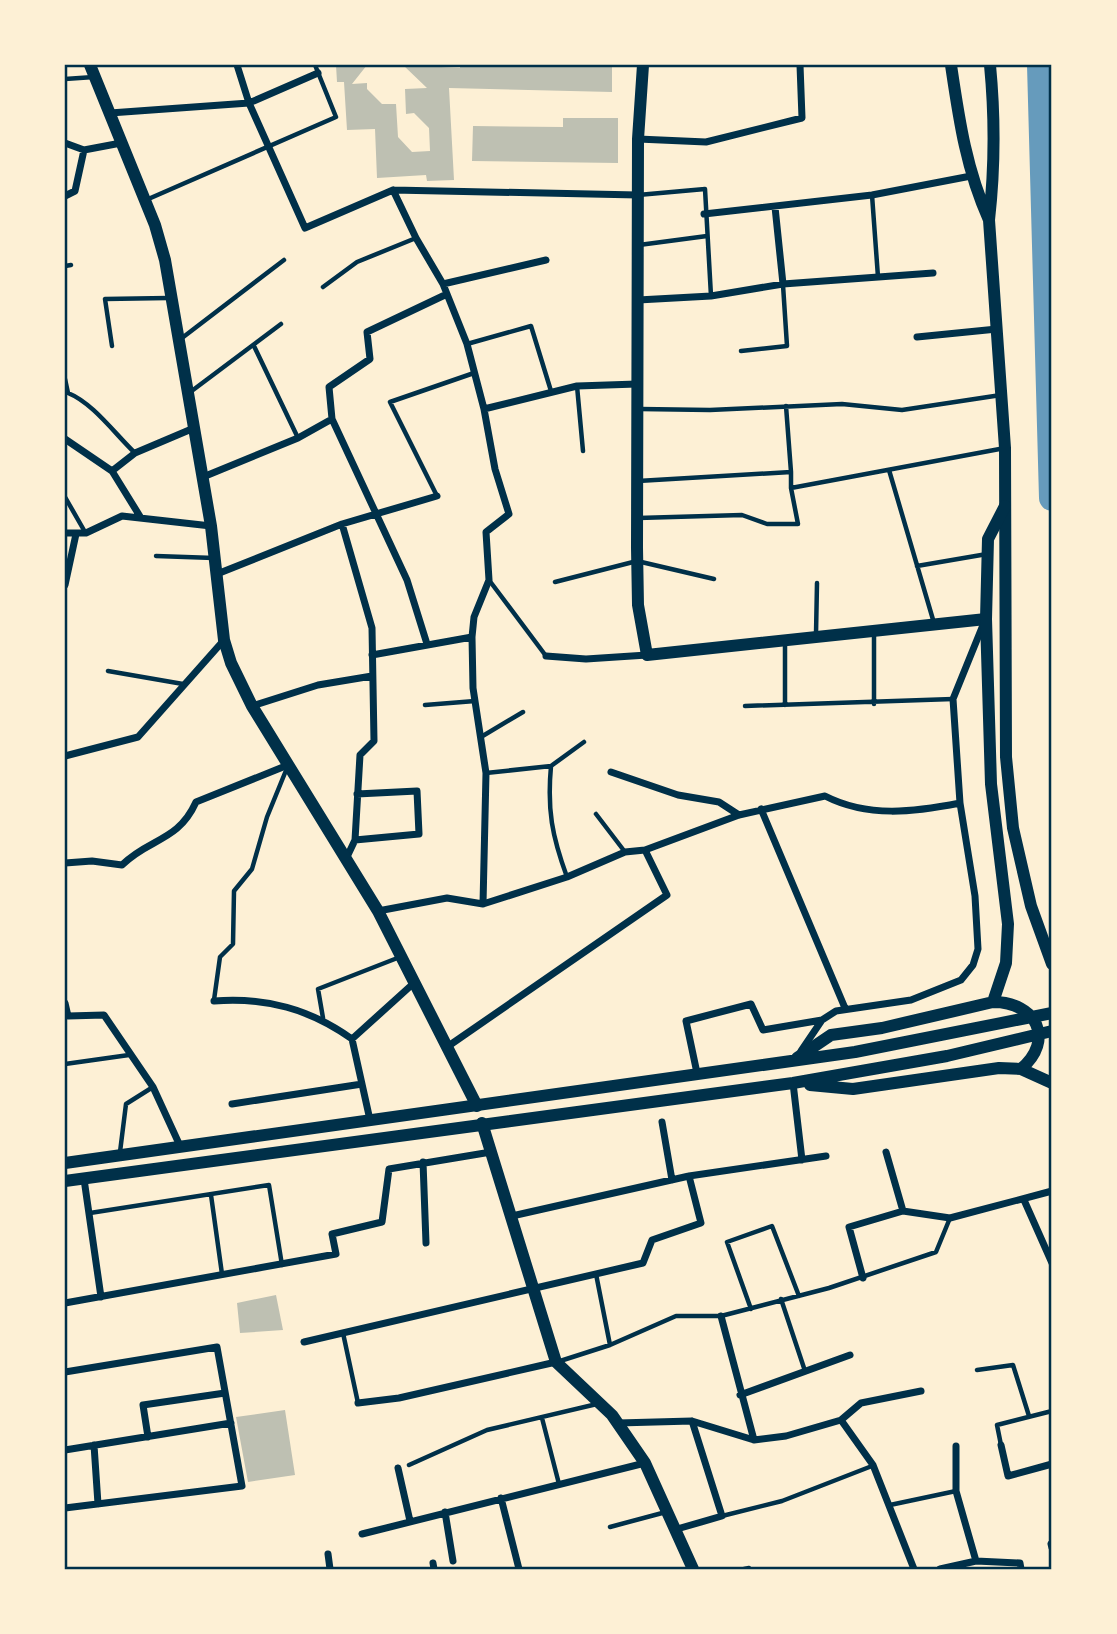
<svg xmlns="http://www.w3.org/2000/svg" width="1117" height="1634" viewBox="0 0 1117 1634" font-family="Montserrat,sans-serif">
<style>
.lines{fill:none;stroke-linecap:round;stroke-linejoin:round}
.river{stroke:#669bbc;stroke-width:26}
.building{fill:#bec0b2}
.service{stroke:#003049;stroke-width:4.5}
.minor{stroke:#003049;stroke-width:7}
.tertiary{stroke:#003049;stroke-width:12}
.secondary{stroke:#003049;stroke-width:12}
.neatline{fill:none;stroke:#003049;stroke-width:2.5}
</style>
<rect width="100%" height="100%" fill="#fdf0d5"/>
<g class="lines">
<path class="river" d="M 1040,65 L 1052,498"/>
</g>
<path class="building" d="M 336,65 L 367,65 L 352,84 L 367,83 L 367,89 L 382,104 L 396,104 L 398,137 L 412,152 L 430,151 L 429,128 L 414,113 L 406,114 L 405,89 L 427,88 L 403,65 L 460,68 L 460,65 L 612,65 L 612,92 L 449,88 L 454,180 L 427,181 L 426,175 L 377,178 L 375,129 L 347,130 L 344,82 L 337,82 Z
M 563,118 L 618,118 L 618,163 L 472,161 L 473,126 L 563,127 Z
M 276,1295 L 283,1330 L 240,1333 L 237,1303 Z
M 285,1410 L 295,1475 L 248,1482 L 236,1417 Z"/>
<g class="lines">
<path class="service" d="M 65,79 L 94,77
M 638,195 L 705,189 L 711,296
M 872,195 L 878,277
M 146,200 L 336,117 L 315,65
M 639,245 L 707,236
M 65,266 L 71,265
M 323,287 L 357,262 L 416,238
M 182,338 L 284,260
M 467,344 L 531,326 L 551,391
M 112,346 L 105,299 L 168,298
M 254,346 L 298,438
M 741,351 L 787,346 L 783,285
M 65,379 L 68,393 C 93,403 115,434 135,453
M 577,386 L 583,451
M 189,393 L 281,324
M 786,406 L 791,472
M 640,409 L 710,410 L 842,404 L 902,410 L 1001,395
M 889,470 L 934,623
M 638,481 L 791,472 L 791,488 L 1005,448
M 437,496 L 390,402 L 474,373
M 65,497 L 85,532
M 638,518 L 742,515 L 767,524 L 798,524 L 791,488
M 156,556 L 214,558
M 917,566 L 987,554
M 489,580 L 546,656
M 555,582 L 637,561 L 714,579
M 816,634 L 817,583
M 108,671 L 183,684
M 874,704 L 874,631
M 425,705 L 475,701
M 785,705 L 785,643
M 745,706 L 953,699
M 481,737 L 523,712
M 551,766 C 547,810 552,836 567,877
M 486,773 L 551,766 L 584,742
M 596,814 L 625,852
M 214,1000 L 220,957 L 233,944 L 234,891 L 252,869 L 267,817 L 287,768
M 323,1018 L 318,989 L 400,957
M 65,1064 L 129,1055
M 120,1152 L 126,1104 L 153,1087
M 211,1195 L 222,1274
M 90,1213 L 269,1185 L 282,1265
M 596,1274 L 610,1345
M 781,1299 L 805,1371
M 751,1309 L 727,1242 L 772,1226 L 799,1296
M 343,1333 L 358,1403
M 557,1362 L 610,1345 L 676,1316 L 721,1316 L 829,1288 L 936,1252 L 950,1218
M 977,1370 L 1013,1365 L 1029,1416
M 542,1418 L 559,1484
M 1001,1445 L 997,1425 L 1052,1411
M 409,1465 L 487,1430 L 597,1404
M 890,1505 L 956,1491
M 722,1516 L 782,1501 L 872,1466
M 610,1527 L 666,1512
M 744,1569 L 749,1568"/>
<path class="minor" d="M 237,65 L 249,103 L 305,228 L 393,190 L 638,195
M 110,113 L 249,103 L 318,73
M 638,139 L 706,142 L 802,118 L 800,65
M 65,143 L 84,150
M 84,150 L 121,143
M 393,190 L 416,238 L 443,284 L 467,344 L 484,409
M 65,196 L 75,191 L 84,150
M 775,207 L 783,284
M 704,214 L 872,195 L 971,176
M 443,284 L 546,260
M 638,300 L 711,296 L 783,284 L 933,273
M 917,337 L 997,329
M 332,419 L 407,580 L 427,644
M 65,439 L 112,471 L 135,453 L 194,428
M 112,471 L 141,518
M 203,477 L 298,438 L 332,419 L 329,387 L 370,359 L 367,332 L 447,294
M 342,524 L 372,628 L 374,741 L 360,755 L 355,840 L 346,859
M 65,533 L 86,533 L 122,516 L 211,526
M 217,574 L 342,524 L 437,496
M 65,585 L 76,534
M 372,655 L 472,637
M 546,656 L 586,659 L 647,655
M 252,706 L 318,685 L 372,676
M 65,756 L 138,737 L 224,640
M 611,772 L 678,795 L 719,802 L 739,815
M 761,809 L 845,1008
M 355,840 L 419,834 L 417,791 L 357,794
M 65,863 L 92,861 L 122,865 C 149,838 178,842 196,802 L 288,765
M 483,904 L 486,773 L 473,688 L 472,637 L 474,617 L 489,580 L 486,532 L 509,514 L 495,469 L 484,409 L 577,386 L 637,384
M 378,911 L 447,898 L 483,904 L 567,877 L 625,852 L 645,850 L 739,815 L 825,796 C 868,818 914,812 960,803
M 214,1001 C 266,997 310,1009 352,1039 L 415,982
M 65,1003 L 68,1016 L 104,1015 L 153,1087 L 181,1148
M 352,1039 L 370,1120
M 447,1047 L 667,895 L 645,850
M 801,1051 L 822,1020 L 836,1011 L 911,1000 L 961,980 L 973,965 L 978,949 L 975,896 L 960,803 L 953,699 L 983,625
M 697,1073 L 686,1021 L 751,1004 L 763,1030 L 822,1020
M 793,1083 L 802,1160
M 232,1104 L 362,1084
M 662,1122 L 672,1180
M 886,1152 L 903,1211
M 423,1162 L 426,1243
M 84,1179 L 101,1297
M 1024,1200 L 1052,1263
M 512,1216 L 689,1176 L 826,1156
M 863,1278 L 849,1227 L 903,1211 L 950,1218 L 1052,1191
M 65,1303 L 336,1254 L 332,1234 L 382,1222 L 389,1169 L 491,1152
M 721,1316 L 754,1440
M 304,1342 L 643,1263 L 652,1240 L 701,1223 L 689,1176
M 65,1372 L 217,1347 L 242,1486 L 65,1508
M 740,1395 L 850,1355
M 358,1403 L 399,1398 L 556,1362
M 841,1420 L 873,1465 L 914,1569
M 618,1423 L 692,1421 L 754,1440 L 786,1436 L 841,1420 L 861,1403 L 921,1391
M 148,1437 L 143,1405 L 225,1393
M 94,1445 L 98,1504
M 1001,1445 L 1008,1476 L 1052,1464
M 65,1450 L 231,1423
M 398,1468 L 410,1521
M 501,1498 L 519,1569
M 445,1512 L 453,1561
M 677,1529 L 722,1516 L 692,1421
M 362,1534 L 645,1463
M 1051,1544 L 1052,1548
M 328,1554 L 330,1569
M 976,1561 L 1020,1563 L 1021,1569
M 433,1563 L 434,1569
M 940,1569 L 976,1561 L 956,1491 L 956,1446"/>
<path class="tertiary" d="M 90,65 L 155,225 L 165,260 L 211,526 L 224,640 L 231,663 L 252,706 L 378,911 L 477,1106
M 643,65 L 638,139 L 637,548 L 638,605 L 647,655 L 986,619
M 951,65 C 959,119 966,169 989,220 C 995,167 995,117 990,65
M 989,220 L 1005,448 L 1006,757 L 1013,828 L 1031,906 L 1052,964
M 482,1123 L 556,1362 L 612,1415 L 645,1463 L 693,1569"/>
<path class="secondary" d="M 993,1002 C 1037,1002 1055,1040 1021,1069
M 797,1058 L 831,1035 L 882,1028 L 993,1002 L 1006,963 L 1008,924 L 991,784 L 986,619 L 988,539 L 1005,506
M 810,1085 L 853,1089 L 999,1068 L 1021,1069 L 1052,1083
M 65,1163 L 855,1052 L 1052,1013
M 65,1181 L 793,1083 L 947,1056 L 1052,1031"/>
</g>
<rect width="1117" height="1634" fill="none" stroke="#fdf0d5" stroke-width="133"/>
<rect x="66" y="66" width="984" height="1502" class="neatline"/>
</svg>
